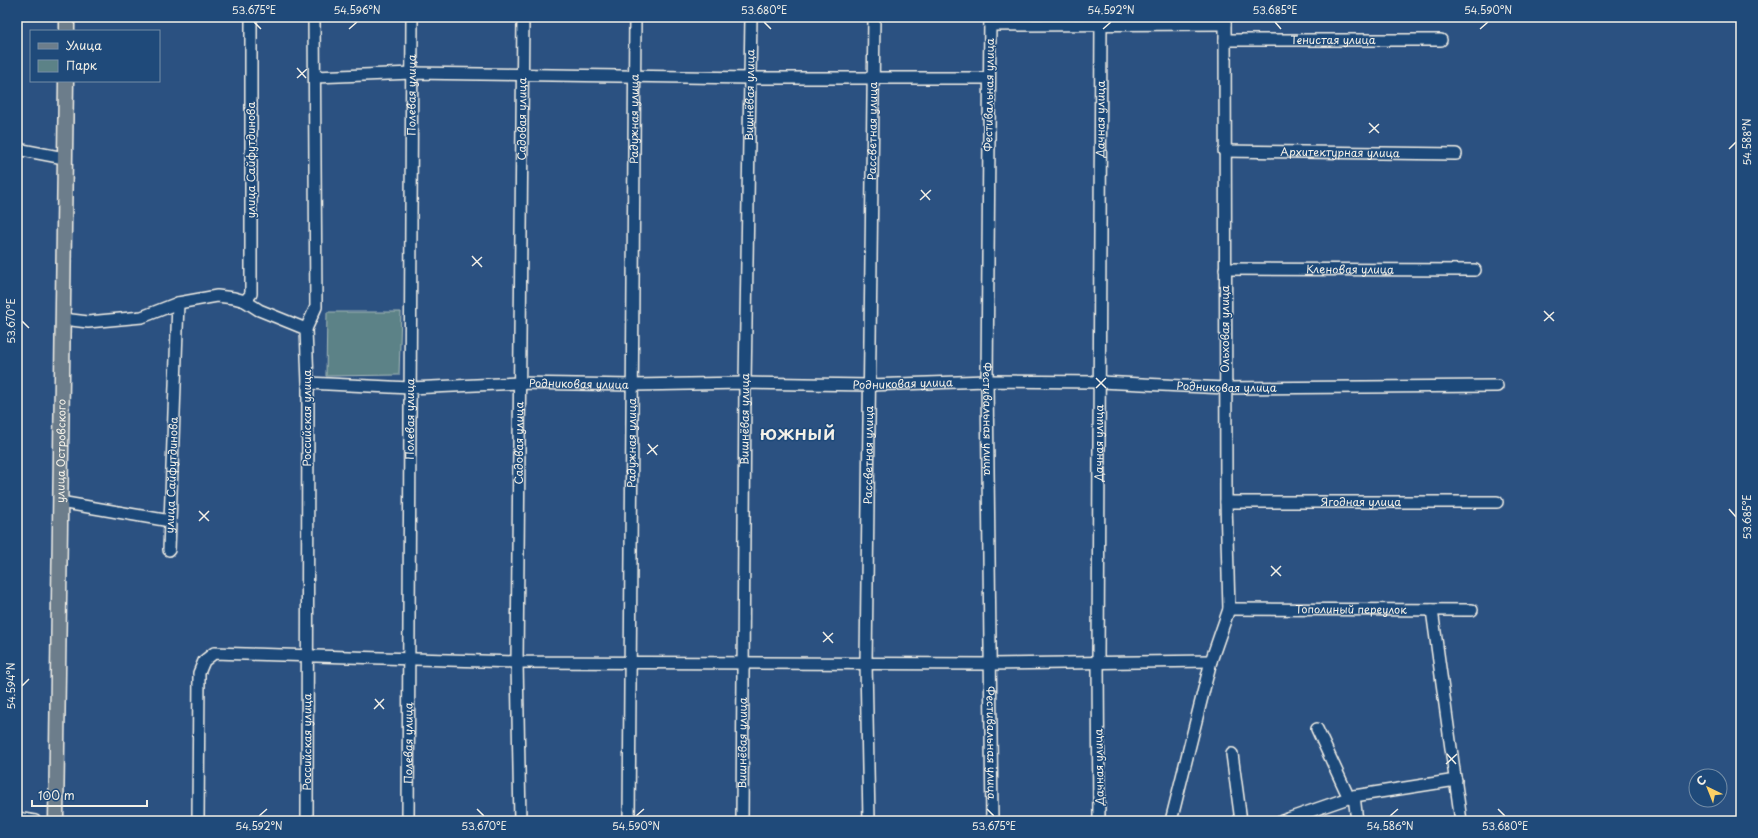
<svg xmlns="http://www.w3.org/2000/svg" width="1758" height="838" viewBox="0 0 1758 838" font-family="'Playpen Sans',sans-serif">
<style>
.green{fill:#5c8287;stroke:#a8bab8}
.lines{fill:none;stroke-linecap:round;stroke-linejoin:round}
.minor-casing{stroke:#f4f1e8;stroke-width:14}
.major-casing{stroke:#f4f1e8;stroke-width:17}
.minor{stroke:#1f4a7a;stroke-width:11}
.major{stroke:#6c7d8b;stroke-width:14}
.ticks{fill:none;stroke:#f4f1e8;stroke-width:1.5}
.labels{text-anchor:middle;stroke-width:3;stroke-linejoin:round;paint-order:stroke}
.street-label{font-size:11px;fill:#f4f1e8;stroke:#1f4a7a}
.district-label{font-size:15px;font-weight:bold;letter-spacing:1px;fill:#f4f1e8;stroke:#1f4a7a}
.neatline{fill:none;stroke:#f4f1e8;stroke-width:1.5}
.ticks-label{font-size:10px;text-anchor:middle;fill:#f4f1e8}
</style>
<rect width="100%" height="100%" fill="#2b5181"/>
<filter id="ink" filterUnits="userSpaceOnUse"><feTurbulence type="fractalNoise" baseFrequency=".025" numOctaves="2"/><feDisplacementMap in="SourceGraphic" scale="8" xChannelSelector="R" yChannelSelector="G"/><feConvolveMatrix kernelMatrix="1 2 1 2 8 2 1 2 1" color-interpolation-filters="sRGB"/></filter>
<g filter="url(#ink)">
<path class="green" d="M 327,312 L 401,312 L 399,375 L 326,376 Z"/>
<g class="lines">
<g class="minor-casing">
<g id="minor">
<path id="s1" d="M 990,17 L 987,381 L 992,821"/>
<path d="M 990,25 L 1225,24"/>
<path id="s2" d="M 1225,40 L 1441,40"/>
<path d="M 315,77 L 412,73 L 750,78 L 989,78"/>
<path d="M 17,149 L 64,158"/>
<path id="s3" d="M 1224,151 L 1456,154"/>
<path id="s4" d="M 1225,269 L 1475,270"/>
<path d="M 245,301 L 251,294 L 251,17"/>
<path d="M 63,319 L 88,322 L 142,317 L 178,303 L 217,296 L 234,298 L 245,301 L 259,310 L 306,329"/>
<path id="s5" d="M 308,383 L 410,388 L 519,383 L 633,385 L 745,383 L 869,385 L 987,381 L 1100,382 L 1225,388 L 1497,386"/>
<path d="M 60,502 L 170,521"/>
<path id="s6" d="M 1226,502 L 1497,502"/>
<path id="s7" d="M 169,550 L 178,303"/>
<path id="s8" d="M 1229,609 L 1472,610"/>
<path d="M 1432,610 L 1461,821"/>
<path d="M 1317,729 L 1349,798"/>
<path d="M 1232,754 L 1241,821"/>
<path d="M 1354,796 L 1357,821"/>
<path d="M 17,818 L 35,821"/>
<path d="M 198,821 L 199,673 L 204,661 L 214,653 L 517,662 L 991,664 L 1211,661"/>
<path id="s9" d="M 307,821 L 308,383 L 306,329 L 316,307 L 314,17"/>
<path id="s10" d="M 408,821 L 412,17"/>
<path id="s11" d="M 520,821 L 517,662 L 523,17"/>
<path id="s12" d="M 629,821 L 635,17"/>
<path id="s13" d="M 742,821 L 745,383 L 751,17"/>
<path id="s14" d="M 869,821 L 866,663 L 874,17"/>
<path id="s15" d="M 1099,821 L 1098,663 L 1101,17"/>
<path d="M 1171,821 L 1211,661 L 1229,609 L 1226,502 L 1225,17"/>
<path d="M 1282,821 L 1354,796 L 1456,780"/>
</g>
</g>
<g class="major-casing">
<g id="major">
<path d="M 67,31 L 67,17"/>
<path id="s16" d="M 56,821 L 66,81"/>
</g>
</g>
<use href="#minor" class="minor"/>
<use href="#major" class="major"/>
</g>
</g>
<path class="ticks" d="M 254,22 L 261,29M 764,22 L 771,29M 1275,22 L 1281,29M 349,29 L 357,22M 1103,29 L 1111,22M 1480,29 L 1488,22M 297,68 L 306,78M 297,78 L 307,69M 1369,123 L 1379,133M 1369,133 L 1379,124M 1729,149 L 1736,142M 921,190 L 930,200M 920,200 L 931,190M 472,256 L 482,267M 472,266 L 482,257M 1544,311 L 1554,321M 22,321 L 29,328M 1544,321 L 1554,312M 1096,378 L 1106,388M 1096,388 L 1106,378M 648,444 L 657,455M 647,454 L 658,445M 1729,509 L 1736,517M 199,511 L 209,521M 199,521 L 209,511M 1271,566 L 1281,576M 1271,576 L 1281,566M 823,632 L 833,643M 823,642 L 833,633M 22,686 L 29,679M 375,699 L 384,709M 374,709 L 384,699M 1447,754 L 1456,764M 1446,764 L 1457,754M 477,809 L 484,816M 987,809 L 994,816M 1498,809 L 1505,816M 259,816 L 267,809M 636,816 L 644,809M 1390,816 L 1398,809"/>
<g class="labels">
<g class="street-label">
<text dy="4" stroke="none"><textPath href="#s2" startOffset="108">Тенистая улица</textPath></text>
<text dy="4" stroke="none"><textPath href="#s10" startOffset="726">Полевая улица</textPath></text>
<text dy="4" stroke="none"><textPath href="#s13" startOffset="726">Вишнёвая улица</textPath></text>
<text transform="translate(989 95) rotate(-89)" y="4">Фестивальная улица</text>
<text dy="4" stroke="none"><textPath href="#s11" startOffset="702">Садовая улица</textPath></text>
<text dy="4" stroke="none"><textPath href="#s12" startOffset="702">Радужная улица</textPath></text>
<text dy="4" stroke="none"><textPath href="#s15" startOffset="702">Дачная улица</textPath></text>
<text dy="4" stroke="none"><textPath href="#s14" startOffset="690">Рассветная улица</textPath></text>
<text dy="4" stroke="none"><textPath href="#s3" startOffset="116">Архитектурная улица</textPath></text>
<text transform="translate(251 160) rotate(-90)" y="4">улица Сайфутдинова</text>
<text dy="4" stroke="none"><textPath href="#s4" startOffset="125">Кленовая улица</textPath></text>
<text transform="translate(1225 329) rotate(-90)" y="4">Ольховая улица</text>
<text dy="4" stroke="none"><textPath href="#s5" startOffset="271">Родниковая улица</textPath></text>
<text dy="4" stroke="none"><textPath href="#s5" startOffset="595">Родниковая улица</textPath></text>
<text dy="4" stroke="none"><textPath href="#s5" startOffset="919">Родниковая улица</textPath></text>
<text transform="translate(307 418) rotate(-90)" y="4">Российская улица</text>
<text dy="4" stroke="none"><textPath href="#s10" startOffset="402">Полевая улица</textPath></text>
<text dy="4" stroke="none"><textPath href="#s13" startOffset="402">Вишнёвая улица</textPath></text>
<text dy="4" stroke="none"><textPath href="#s1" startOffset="402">Фестивальная улица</textPath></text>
<text dy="4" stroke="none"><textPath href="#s11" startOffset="378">Садовая улица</textPath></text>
<text dy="4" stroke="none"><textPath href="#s12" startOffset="378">Радужная улица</textPath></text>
<text dy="4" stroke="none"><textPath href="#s15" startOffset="378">Дачная улица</textPath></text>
<text dy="4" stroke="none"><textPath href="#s16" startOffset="370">улица Островского</textPath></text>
<text dy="4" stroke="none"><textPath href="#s14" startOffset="366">Рассветная улица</textPath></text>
<text dy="4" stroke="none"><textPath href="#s7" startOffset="75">улица Сайфутдинова</textPath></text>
<text dy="4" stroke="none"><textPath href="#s6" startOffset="135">Ягодная улица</textPath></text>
<text dy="4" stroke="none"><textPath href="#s8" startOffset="122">Тополиный переулок</textPath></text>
<text dy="4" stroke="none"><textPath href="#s9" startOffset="79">Российская улица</textPath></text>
<text dy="4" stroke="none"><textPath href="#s10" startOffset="78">Полевая улица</textPath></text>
<text dy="4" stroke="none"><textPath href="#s13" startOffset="78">Вишнёвая улица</textPath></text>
<text dy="4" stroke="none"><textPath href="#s1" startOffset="726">Фестивальная улица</textPath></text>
<text transform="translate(1099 767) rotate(-91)" y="4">Дачная улица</text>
</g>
<g class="district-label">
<text x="798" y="440">ЮЖНЫЙ</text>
</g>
</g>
<rect width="1758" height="838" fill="none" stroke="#1f4a7a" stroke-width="44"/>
<rect x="30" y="30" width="130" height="52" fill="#1f4a7a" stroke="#748da6"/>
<rect x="38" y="43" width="20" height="6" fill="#6c7d8b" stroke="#748da6"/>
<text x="66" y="50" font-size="12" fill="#f4f1e8">Улица</text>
<rect x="38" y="60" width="20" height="12" fill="#5c8287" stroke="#748da6"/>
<text x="66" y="70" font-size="12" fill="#f4f1e8">Парк</text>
<g transform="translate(1708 788) rotate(317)"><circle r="19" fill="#1f4a7a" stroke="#748da6"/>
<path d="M0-3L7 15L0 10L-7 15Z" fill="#ffd166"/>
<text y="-6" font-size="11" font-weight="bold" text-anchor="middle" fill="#f4f1e8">С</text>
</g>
<path d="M32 800v6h115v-6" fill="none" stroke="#f4f1e8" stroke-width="2"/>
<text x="38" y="800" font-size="12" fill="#f4f1e8" stroke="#1f4a7a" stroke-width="3" paint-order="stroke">100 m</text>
<rect x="22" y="22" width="1714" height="794" class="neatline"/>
<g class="ticks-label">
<text x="254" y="14">53.675°E</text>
<text x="357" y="14">54.596°N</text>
<text x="764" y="14">53.680°E</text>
<text x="1111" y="14">54.592°N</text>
<text x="1275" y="14">53.685°E</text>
<text x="1488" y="14">54.590°N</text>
<text transform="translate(1747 142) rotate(-90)" y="4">54.588°N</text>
<text transform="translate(11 321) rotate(-90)" y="4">53.670°E</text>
<text transform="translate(1747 517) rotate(-90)" y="4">53.685°E</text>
<text transform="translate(11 686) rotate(-90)" y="4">54.594°N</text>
<text x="259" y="830">54.592°N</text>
<text x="484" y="830">53.670°E</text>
<text x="636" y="830">54.590°N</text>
<text x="994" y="830">53.675°E</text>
<text x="1390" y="830">54.586°N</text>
<text x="1505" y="830">53.680°E</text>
</g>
</svg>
